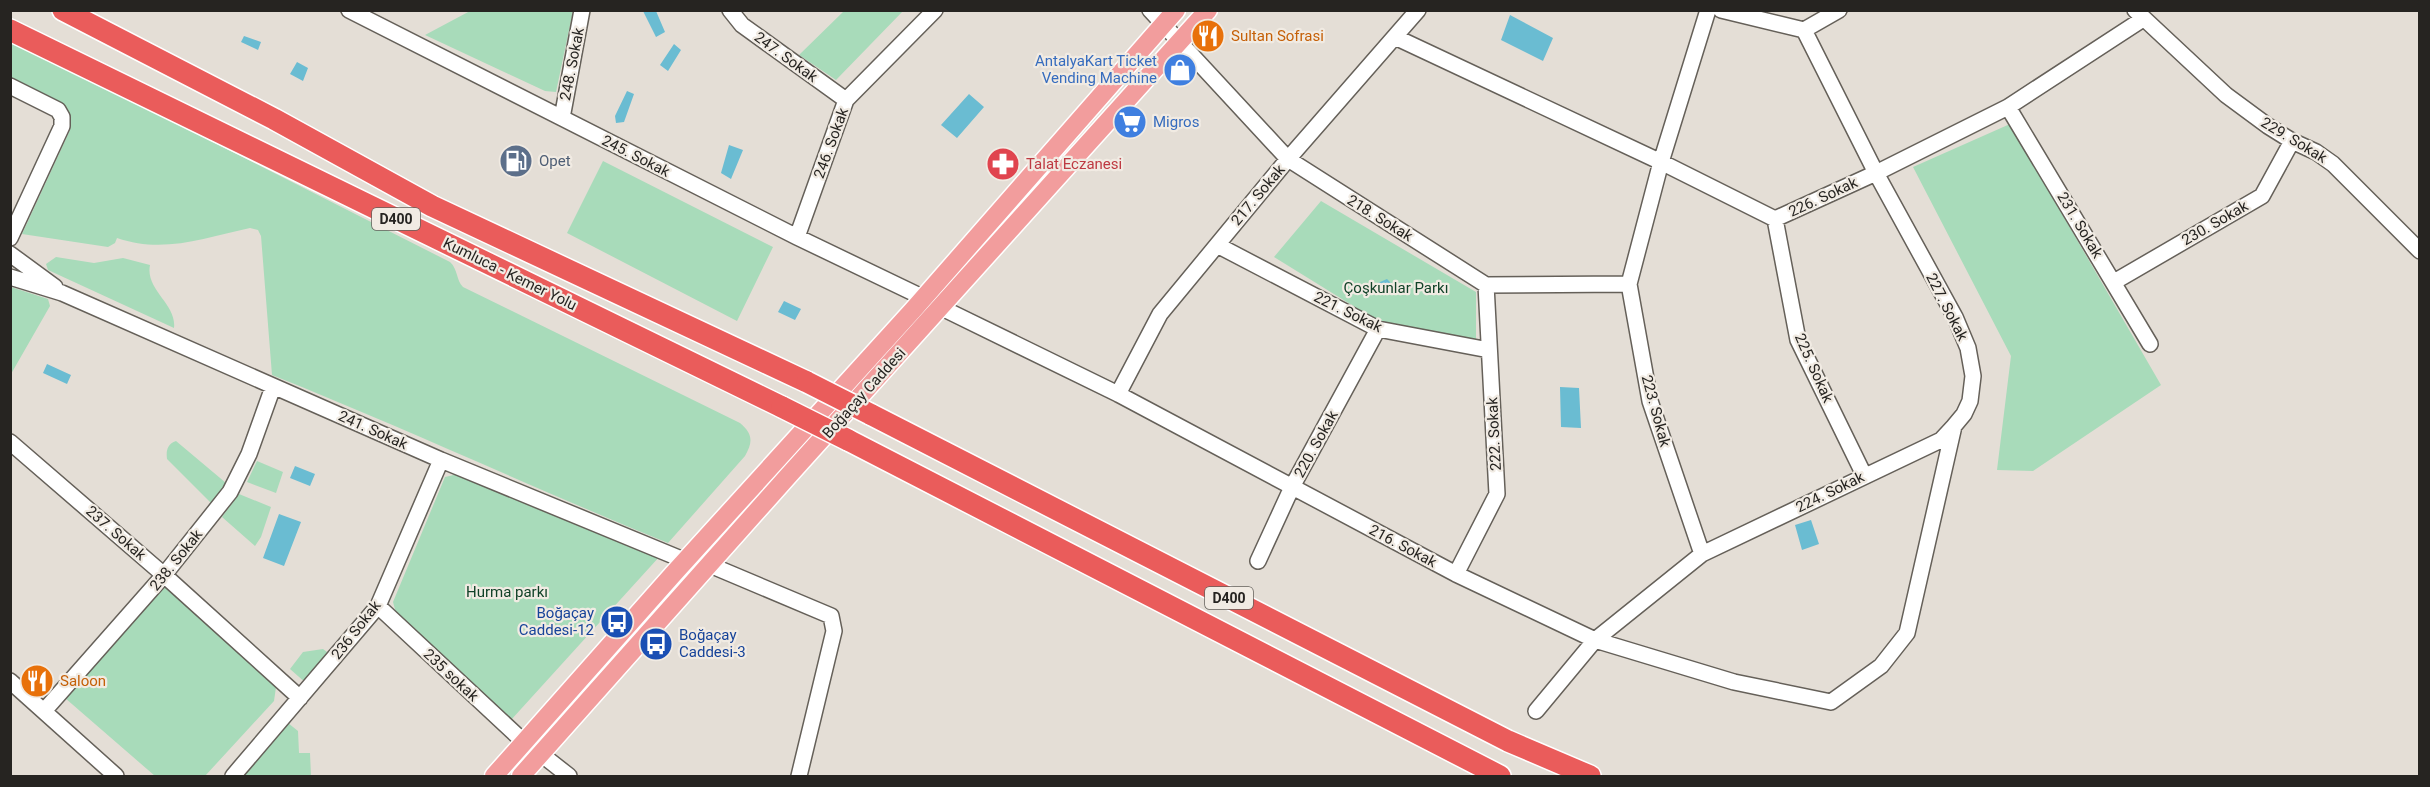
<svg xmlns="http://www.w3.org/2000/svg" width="2430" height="787" viewBox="0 0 2430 787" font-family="Roboto,sans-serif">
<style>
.green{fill:#a8dbba}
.water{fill:#6abcd2}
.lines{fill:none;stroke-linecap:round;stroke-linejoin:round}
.minor-casing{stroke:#656059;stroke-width:18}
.major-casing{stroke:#fff;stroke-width:21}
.highway-casing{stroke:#fff;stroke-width:24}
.minor{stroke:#fff;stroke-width:15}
.major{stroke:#f29d9d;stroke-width:18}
.highway{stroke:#ea5c5b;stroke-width:21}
.highway-bridge-casing{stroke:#fff;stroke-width:24;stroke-linecap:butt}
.highway-bridge{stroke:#ea5c5b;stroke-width:21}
.labels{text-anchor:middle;stroke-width:4.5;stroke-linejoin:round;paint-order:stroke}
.shield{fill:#f1ebe3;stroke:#63605b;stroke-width:1.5}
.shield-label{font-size:14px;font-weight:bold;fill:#262421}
.food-label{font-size:15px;fill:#c56008;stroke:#f1ebe3;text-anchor:start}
.street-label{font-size:15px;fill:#262421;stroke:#f1ebe3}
.shop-label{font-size:15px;fill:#366cbe;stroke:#f1ebe3;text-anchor:end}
.service-label{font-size:15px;fill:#4e5e75;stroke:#f1ebe3;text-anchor:start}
.health-label{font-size:15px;fill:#be3a42;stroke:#f1ebe3;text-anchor:start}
.park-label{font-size:15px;fill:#114228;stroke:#f1ebe3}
.transit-label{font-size:15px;fill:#164399;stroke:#f1ebe3;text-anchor:end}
</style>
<rect width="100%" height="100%" fill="#e4ded6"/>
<path class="green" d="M 470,11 L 573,11 L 556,92 L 545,91 L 425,35 Z
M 844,11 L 903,11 L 836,80 L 799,55 Z
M 10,43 L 138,104 L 450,262 C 458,269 456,280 463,287 L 740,423 C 753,434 753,442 745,456 L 668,543 C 535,489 405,428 272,375 L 261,236 L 258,230 L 250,228 C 204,238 163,254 117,238 L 115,243 L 108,247 L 22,234 L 70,130 L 71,120 L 64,107 L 11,80 Z
M 2010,124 L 2161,385 L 2033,471 L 1997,470 L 2011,356 L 1913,167 Z
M 603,161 L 773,247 L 737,321 L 567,233 Z
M 1321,201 L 1476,292 L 1476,340 L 1384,325 L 1274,257 Z
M 56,257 L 94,263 L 123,258 L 150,265 C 145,290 177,304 174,328 L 48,270 L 46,264 Z
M 11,287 L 48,299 L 50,306 L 11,374 Z
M 176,441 L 226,483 L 212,504 L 167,459 C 166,451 167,444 176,441 Z
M 257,461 L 283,472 L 276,493 L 247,482 Z
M 458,474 L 660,556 L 511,720 L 396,613 L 393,602 L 445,477 Z
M 239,494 L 271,507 L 261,537 L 255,546 L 222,517 Z
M 164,584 L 276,687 L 274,701 L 205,776 L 155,776 L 65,698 Z
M 323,649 L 331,655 L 307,684 L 290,669 L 303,652 Z
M 288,723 L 298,731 L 299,753 L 310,753 L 311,776 L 246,776 L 246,774 Z"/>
<path class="water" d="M 643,11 L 656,11 L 665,32 L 656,37 Z
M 1510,15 L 1553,38 L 1543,61 L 1501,40 Z
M 244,36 L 261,42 L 258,50 L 241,42 Z
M 674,44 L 681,50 L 668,71 L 660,65 Z
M 297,62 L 308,68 L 303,81 L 290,74 Z
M 627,91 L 634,94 L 624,122 L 616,123 L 615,116 Z
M 969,94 L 984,107 L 957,138 L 941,125 Z
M 729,145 L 743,150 L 731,179 L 721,173 Z
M 1387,279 L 1393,285 L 1392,287 L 1383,289 L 1377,295 L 1371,293 L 1370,290 L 1373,285 Z
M 784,301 L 801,309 L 795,320 L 778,312 Z
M 47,364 L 71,375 L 67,384 L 43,373 Z
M 1560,387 L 1579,388 L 1581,428 L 1561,427 Z
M 295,466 L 315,474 L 310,486 L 290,478 Z
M 279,514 L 301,522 L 284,566 L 263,558 Z
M 1811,520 L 1819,544 L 1802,550 L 1795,525 Z"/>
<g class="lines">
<g class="minor-casing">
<path id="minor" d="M 349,10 L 797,237 L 924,298
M 730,10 L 742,25 L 846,100
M 1150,10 L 1288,159 L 1486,285 L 1629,284
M 1721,10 L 1804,30 L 1839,10
M 2135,10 L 2226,95 L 2268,126 L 2292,141 L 2316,152 L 2333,164 L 2420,251
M 1395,37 L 1661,162 L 1775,219 L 1876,173 L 2008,107 L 2143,19
M 10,86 L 58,110 L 62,117 L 62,126 L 10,238
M 2008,107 L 2150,344
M 562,118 L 582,10
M 1775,219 L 1798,340 L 1864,475
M 797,237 L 846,100 L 935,10
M 1217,245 L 1378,329 L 1489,350
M 10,254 L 55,287
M 10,277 L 62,293 L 441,460 L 686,561
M 2114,282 L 2262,196 L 2292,141
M 942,308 L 1118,394 L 1456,574 L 1595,640 L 1734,682 L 1831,702 L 1881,666 L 1907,633 L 1954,426 L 1964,414 L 1970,401 L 1973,376 L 1968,348 L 1955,317 L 1876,173 L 1804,30
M 1118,394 L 1160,314 L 1288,159 L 1418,10
M 10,442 L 164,575 L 300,698
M 1702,554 L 1941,440 L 1954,426
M 1258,561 L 1292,487 L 1378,329
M 710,565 L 831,616 L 834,631 L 799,776
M 1456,574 L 1497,494 L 1486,285
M 378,606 L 525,743
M 10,681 L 116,776
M 44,711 L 164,575 L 230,492 L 249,454 L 273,387
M 1536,711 L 1595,640 L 1702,554 L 1650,401 L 1629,284 L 1661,162 L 1708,10
M 541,754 L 569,776
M 233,776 L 378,606 L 441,460"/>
</g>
<g class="major-casing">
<path id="major" d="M 494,776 L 675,572 L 913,310 L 1176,10
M 521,776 L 789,475 L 1208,10"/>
</g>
<g class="highway-casing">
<path id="highway" d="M 63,10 L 274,119 L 432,206 L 807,382
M 10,30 L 782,407
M 870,414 L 1508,741 L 1590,776
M 848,440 L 1500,776"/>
</g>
<use href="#minor" class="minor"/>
<use href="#major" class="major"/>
<use href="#highway" class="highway"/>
<g class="highway-bridge-casing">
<path id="highway-bridge" d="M 807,382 L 870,414
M 782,407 L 848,440"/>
</g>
<use href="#highway-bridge" class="highway-bridge"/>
</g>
<defs>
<g id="restaurant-disc" transform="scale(1.725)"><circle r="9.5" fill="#e8710a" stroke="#f1ebe3"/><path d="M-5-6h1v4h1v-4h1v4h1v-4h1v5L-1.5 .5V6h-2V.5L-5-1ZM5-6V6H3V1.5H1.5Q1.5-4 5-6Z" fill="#fff"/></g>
<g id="shop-disc" transform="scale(1.725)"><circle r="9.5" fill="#3f7fe0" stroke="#f1ebe3"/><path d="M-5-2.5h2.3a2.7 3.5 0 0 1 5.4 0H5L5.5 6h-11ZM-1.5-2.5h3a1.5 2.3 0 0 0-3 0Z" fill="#fff"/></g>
<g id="supermarket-disc" transform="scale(1.725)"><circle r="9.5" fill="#3f7fe0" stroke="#f1ebe3"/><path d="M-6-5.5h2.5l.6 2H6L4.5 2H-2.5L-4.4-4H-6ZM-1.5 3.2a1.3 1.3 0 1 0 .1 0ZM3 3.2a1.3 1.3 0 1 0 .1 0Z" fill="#fff"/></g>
<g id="fuel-disc" transform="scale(1.725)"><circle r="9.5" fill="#5c6f8a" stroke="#f1ebe3"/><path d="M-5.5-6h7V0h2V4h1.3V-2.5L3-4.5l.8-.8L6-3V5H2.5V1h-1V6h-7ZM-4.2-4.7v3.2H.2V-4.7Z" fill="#fff"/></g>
<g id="pharmacy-disc" transform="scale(1.725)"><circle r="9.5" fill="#e0444e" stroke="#f1ebe3"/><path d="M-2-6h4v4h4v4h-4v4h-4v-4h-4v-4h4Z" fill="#fff"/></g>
<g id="bus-disc" transform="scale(1.725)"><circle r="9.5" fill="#1a4fb4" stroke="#f1ebe3"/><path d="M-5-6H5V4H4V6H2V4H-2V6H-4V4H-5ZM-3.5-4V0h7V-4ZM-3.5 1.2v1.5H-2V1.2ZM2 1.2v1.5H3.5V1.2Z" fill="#fff"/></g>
</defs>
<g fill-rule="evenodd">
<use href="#restaurant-disc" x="1208" y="36"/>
<use href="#shop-disc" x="1180" y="70"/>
<use href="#supermarket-disc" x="1130" y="122"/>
<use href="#fuel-disc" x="516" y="161"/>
<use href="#pharmacy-disc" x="1003" y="164"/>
<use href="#bus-disc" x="617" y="622"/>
<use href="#bus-disc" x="656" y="644"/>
<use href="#restaurant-disc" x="37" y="681"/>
</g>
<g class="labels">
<g class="shield">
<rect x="372" y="208" width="48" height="22" rx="4.5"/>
<rect x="1205" y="587" width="48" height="22" rx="4.5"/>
</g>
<g class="shield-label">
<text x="396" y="224">D400</text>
<text x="1229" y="603">D400</text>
</g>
<g class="food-label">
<text x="1231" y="41">Sultan Sofrasi</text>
<text x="60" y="686">Saloon</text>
</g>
<g class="street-label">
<text transform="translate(786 57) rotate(36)" y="5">247. Sokak</text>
<text transform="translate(572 64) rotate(-79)" y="5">248. Sokak</text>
<text transform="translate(2294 140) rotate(31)" y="5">229. Sokak</text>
<text transform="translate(831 143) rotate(-70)" y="5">246. Sokak</text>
<text transform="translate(636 156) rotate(27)" y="5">245. Sokak</text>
<text transform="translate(1258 195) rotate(-50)" y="5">217. Sokak</text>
<text transform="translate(1823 197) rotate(-25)" y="5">226. Sokak</text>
<text transform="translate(1380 218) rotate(32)" y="5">218. Sokak</text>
<text transform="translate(2215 223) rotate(-30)" y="5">230. Sokak</text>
<text transform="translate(2080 225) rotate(59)" y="5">231. Sokak</text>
<text transform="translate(510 274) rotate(26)" y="5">Kumluca - Kemer Yolu</text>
<text transform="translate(1947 307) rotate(63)" y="5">227. Sokak</text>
<text transform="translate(1348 312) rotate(26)" y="5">221. Sokak</text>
<text transform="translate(1814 368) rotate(66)" y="5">225. Sokak</text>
<text transform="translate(864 393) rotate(-48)" y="5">Boğaçay Caddesi</text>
<text transform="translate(1656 411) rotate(75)" y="5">223. Sokak</text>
<text transform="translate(373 430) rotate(24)" y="5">241. Sokak</text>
<text transform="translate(1494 434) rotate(-93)" y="5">222. Sokak</text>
<text transform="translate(1316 444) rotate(-61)" y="5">220. Sokak</text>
<text transform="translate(1830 492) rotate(-26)" y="5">224. Sokak</text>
<text transform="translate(116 533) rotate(41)" y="5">237. Sokak</text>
<text transform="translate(1403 546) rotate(28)" y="5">216. Sokak</text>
<text transform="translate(176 560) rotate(-51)" y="5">238. Sokak</text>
<text transform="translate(356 630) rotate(-52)" y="5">236 Sokak</text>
<text transform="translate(451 675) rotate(43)" y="5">235 sokak</text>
</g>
<g class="shop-label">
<text x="1157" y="66">AntalyaKart Ticket<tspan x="1157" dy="17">Vending Machine</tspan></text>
<text x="1153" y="127" text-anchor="start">Migros</text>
</g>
<g class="service-label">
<text x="539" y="166">Opet</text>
</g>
<g class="health-label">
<text x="1026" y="169">Talat Eczanesi</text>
</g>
<g class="park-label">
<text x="1396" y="293">Çoşkunlar Parkı</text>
<text x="507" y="597">Hurma parkı</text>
</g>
<g class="transit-label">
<text x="594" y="618">Boğaçay<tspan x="594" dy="17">Caddesi-12</tspan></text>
<text x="679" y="640" text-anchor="start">Boğaçay<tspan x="679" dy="17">Caddesi-3</tspan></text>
</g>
</g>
<rect width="2430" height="787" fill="none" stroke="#262421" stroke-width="24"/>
</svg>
